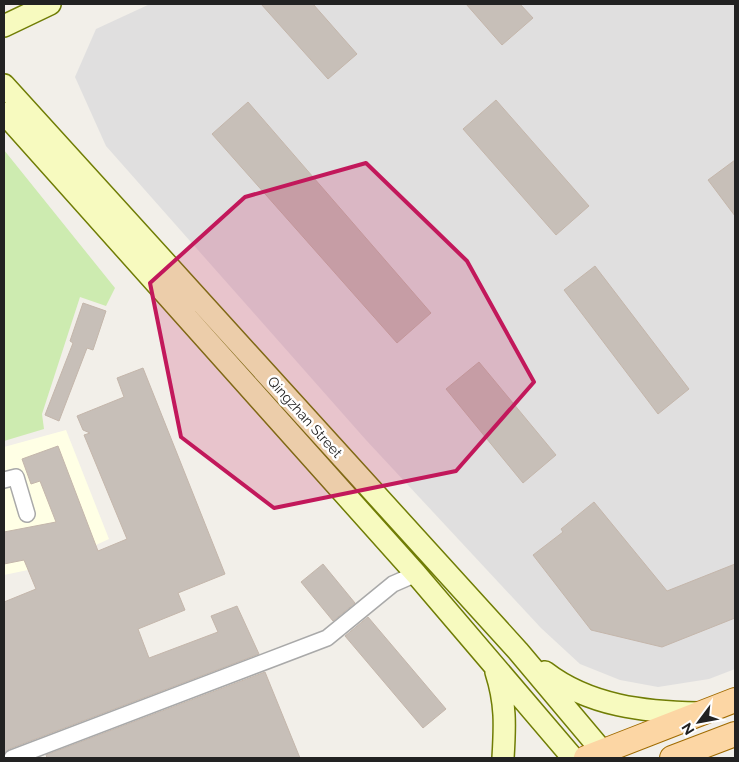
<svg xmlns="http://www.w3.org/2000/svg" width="739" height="762" viewBox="0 0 739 762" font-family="Raleway,sans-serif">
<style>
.residential{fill:#e0dfdf}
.education{fill:#ffffe5}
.grass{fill:#cdebb0}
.building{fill:#c7bfb8;stroke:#c4b6ab}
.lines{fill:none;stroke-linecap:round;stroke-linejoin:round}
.street-casing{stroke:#a9a9a9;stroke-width:18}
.secondary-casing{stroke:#707d05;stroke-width:24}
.primary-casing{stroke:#a06b00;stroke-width:26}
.street{stroke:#fff;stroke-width:15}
.secondary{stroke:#f7fabf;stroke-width:21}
.primary{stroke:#fcd6a4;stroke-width:24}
.marked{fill:#c2185b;fill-opacity:0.2;stroke:#c2185b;stroke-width:4;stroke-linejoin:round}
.labels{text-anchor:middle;stroke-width:5;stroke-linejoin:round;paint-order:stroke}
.street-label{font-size:14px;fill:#222;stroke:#fff}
</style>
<rect width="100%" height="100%" fill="#f2efe9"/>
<path class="residential" d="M 150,4 L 735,4 L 735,669 L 709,679 L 658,687 L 620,680 L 580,664 L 541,628 L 366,440 L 106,146 L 75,77 L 96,29 Z"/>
<path class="education" d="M 66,430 L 109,539 L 52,565 L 4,575 L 4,447 Z"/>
<path class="grass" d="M 4,150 L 115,288 L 106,306 L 80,297 L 42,414 L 44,429 L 4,441 Z"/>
<path class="building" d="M 261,4 L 313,4 L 357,54 L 328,79 Z
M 466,4 L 520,4 L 533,18 L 502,45 Z
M 496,100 L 589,206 L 556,235 L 463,129 Z
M 248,102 L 431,313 L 397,343 L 212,134 Z
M 735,160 L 735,216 L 708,180 Z
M 595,266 L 689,389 L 658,414 L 564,290 Z
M 83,303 L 106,311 L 93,350 L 87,348 L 59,421 L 45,415 L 73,343 L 70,341 Z
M 479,362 L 556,455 L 523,483 L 446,389 Z
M 143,368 L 225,574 L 178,593 L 185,610 L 138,629 L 149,658 L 218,632 L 211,616 L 237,606 L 259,654 L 9,749 L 4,754 L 4,602 L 36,589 L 24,560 L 4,564 L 4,532 L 56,522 L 40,481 L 31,484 L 22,459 L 58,446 L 98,551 L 127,539 L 84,435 L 90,433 L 83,430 L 77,416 L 124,397 L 117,378 Z
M 594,502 L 667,591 L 735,564 L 735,618 L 662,647 L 591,630 L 533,555 L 563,532 L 561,529 Z
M 323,564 L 355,603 L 333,621 L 301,582 Z
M 368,617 L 446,709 L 423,728 L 345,636 Z
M 265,672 L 300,758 L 47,758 L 46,755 Z"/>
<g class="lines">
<g class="street-casing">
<path id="street" d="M 4,480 L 16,477 L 27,514
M 12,758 L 327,638 L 393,584 L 416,574"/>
</g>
<g class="secondary-casing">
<path id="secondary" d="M 4,26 L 50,4
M 4,85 L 518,651 L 608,758
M 4,113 L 416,574 L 573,758
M 496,672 C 506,703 505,726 503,758
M 545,672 C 589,706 645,712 699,713"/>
</g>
<g class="primary-casing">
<path id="primary" d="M 586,758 L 735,700
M 672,758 L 735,734"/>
</g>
<use href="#street" class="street"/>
<use href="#secondary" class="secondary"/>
<use href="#primary" class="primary"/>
</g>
<path class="marked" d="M 366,163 L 467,261 L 534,382 L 456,471 L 274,508 L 181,437 L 150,283 L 245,197 Z"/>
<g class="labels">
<g class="street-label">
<text transform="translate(305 417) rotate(48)" y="5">Qingzhan Street</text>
</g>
</g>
<rect width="739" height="762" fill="none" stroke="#222222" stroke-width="10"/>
<g transform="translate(699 722) rotate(238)" stroke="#ffffff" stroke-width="4" paint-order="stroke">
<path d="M0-4L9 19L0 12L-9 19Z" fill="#222222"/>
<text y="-8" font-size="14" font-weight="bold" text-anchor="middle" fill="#222222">N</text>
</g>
</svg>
